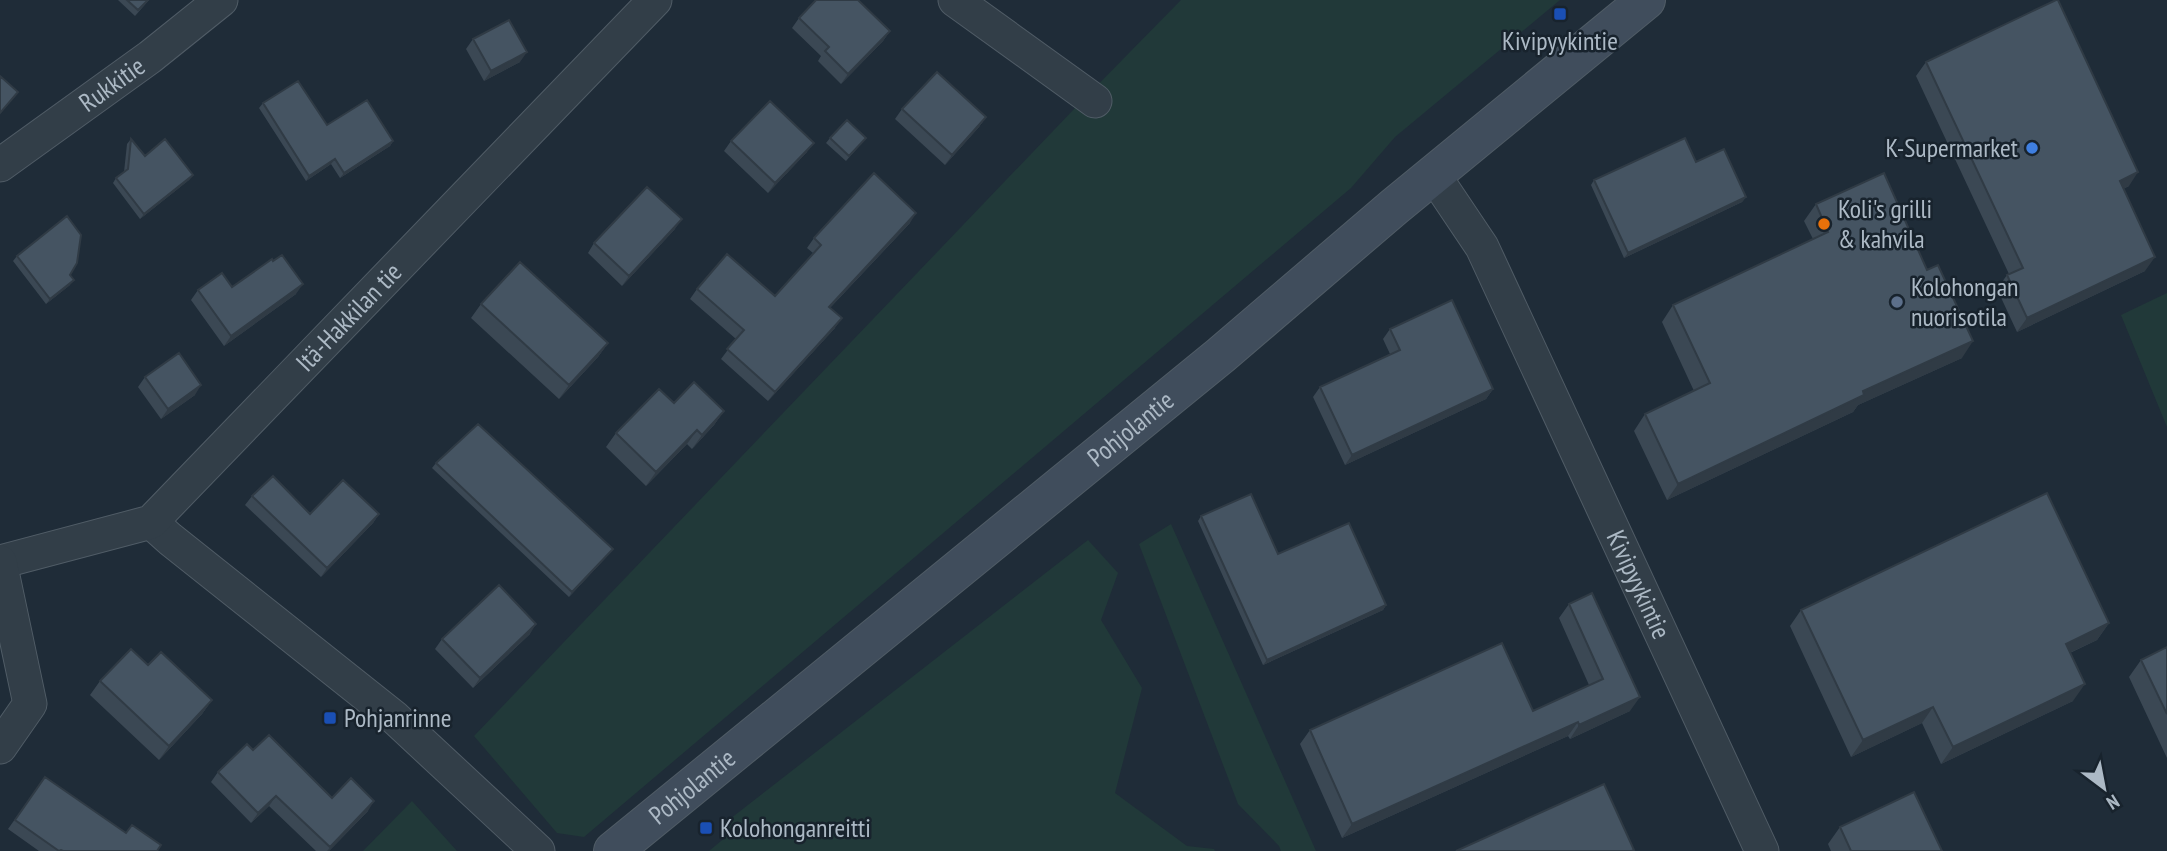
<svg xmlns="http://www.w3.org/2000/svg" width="2167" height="851" viewBox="0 0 2167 851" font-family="'PT Sans Narrow',sans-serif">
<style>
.green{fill:#213939}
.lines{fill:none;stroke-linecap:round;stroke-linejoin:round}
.street-casing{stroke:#505c66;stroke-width:35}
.secondary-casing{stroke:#505c66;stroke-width:40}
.street{stroke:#323e48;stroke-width:33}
.secondary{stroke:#404d5c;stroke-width:38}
.wall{fill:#3b4854}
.shaded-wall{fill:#303b45}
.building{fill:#455462;stroke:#303b45;stroke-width:2}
.transit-dot{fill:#1a4fb4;stroke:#18232d;stroke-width:2.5}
.shop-dot{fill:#3f7fe0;stroke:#18232d;stroke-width:2.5}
.food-dot{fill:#e8710a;stroke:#18232d;stroke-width:2.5}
.service-dot{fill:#5c6f8a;stroke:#18232d;stroke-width:2.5}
.labels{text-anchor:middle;stroke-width:5;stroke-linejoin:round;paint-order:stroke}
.poi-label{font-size:26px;fill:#acb9c5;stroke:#18232d;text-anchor:start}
.street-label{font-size:26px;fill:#acb9c5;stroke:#18232d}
</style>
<rect width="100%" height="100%" fill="#1f2c38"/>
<path class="green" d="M 1181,0 L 1560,0 L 1395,137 L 1351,188 L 584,837 L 557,833 L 474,736 L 1076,107 Z
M 2167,293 L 2167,427 L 2121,315 Z
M 1171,524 L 1316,851 L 1281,851 L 1279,846 L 1238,804 L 1139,544 Z
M 1088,540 L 1118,573 L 1101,620 L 1142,688 L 1115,793 L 1187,846 L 1214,849 L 1215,851 L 709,851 L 727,836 L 721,826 Z
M 412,801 L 457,851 L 363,851 Z"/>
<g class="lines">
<g class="street-casing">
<g id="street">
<path d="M 955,0 L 1095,101"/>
<path id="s1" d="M 0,165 L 150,57 L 221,0"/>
<path id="s2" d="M 1433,174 L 1482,247 L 1762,851"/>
<path d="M 151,522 L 170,539 L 395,718 L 538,851"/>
<path id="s3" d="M 0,562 L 151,522 L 655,0"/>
<path d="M 0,747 L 30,704 L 0,562"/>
</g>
</g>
<g class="secondary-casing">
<g id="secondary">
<path id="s4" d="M 613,851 L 1221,355 L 1394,207 L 1646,0"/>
</g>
</g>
<use href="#street" class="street"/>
<use href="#secondary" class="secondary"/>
</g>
<path class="wall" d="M 118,0 L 149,0 L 135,16 Z
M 799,18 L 890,31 L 883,41 L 841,84 L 818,61 L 821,56 L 792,28 Z
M 473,39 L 520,62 L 484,81 L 466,49 Z
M 1926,62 L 2129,186 L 2123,189 L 2145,271 L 2017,332 L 1997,289 L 2007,275 L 2009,274 L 1916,76 Z
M 263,103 L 327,125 L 393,141 L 390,146 L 340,178 L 331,164 L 306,181 L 259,108 Z
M 902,109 L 986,117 L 979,127 L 945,165 L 895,119 Z
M 830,138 L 866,138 L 846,161 L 826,143 Z
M 131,139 L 145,156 L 193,175 L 189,180 L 140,219 L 113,183 L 116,178 L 124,172 L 127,144 Z
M 731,141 L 807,152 L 768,193 L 724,151 Z
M 1594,180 L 1746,197 L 1742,202 L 1624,258 L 1591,185 Z
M 1816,204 L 1962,358 L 1858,405 L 1853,412 L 1667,500 L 1634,431 L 1645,414 L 1694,391 L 1662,322 L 1673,305 L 1813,239 L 1804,221 Z
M 910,223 L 830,308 L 835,328 L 768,401 L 721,359 L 736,339 L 690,299 L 697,289 L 775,296 L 813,253 L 807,248 L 814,238 Z
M 675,229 L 622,286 L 588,253 L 594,243 Z
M 17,256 L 70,275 L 70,285 L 46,304 L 13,261 Z
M 232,287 L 296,294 L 224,346 L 191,300 L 198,290 Z
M 481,304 L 608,343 L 598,357 L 559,399 L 471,318 Z
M 1390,329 L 1493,389 L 1486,399 L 1345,465 L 1313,397 L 1320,387 L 1390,354 L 1383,339 Z
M 145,377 L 195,395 L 161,419 L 138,387 Z
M 674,403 L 724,411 L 714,425 L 692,449 L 687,444 L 646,486 L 606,447 L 616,433 Z
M 436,463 L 609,554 L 569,597 L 432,468 Z
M 252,496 L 310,514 L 379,514 L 373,523 L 321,577 L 245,505 Z
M 1201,516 L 1278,554 L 1386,605 L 1383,610 L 1263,665 L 1198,521 Z
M 1569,604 L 1630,711 L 1570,739 L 1568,736 L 1342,838 L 1300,744 L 1310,730 L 1533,711 L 1589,685 L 1559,618 Z
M 1801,610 L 2109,623 L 2097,640 L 2070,653 L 2073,701 L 1941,764 L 1922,723 L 1851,757 L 1790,626 Z
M 530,634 L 473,688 L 435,649 L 442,639 Z
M 2167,647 L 2167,758 L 2129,677 L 2141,660 Z
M 148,665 L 212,700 L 202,714 L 159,760 L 90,695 L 100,681 Z
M 253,750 L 332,798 L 368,811 L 329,851 L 316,851 L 269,806 L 251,823 L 211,782 L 218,772 Z
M 45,777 L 126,833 L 157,851 L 39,851 L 8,829 Z
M 1840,827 L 1942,851 L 1831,851 L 1828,844 Z"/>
<path class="shaded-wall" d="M 890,31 L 883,41 L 841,84 L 848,74 Z
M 527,52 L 520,62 L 484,81 L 491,71 Z
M 986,117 L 979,127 L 945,165 L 952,155 Z
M 393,141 L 390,146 L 340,178 L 344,173 Z
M 814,143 L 807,152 L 768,193 L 775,183 Z
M 335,159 L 331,164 L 306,181 L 309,176 Z
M 2138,172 L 2129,186 L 2110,195 L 2120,181 Z
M 193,175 L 189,180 L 140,219 L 144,214 Z
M 1746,197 L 1742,202 L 1624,258 L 1628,253 Z
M 916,213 L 910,223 L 822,316 L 829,307 Z
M 682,219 L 675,229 L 622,286 L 629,276 Z
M 2155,257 L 2145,271 L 2017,332 L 2027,318 Z
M 74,280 L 70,285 L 46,304 L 50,299 Z
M 303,284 L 296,294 L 224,346 L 231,336 Z
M 842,318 L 835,328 L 768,401 L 775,392 Z
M 1973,341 L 1962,358 L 1858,405 L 1853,412 L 1667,500 L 1678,484 L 1863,391 Z
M 608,343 L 598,357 L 559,399 L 569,385 Z
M 201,385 L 195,395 L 161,419 L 168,409 Z
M 1493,389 L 1486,399 L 1345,465 L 1352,455 Z
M 724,411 L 714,425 L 692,449 L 702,435 Z
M 697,430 L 687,444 L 646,486 L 656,472 Z
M 379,514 L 373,523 L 321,577 L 327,568 Z
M 613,549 L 609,554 L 569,597 L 572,592 Z
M 1386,605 L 1383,610 L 1263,665 L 1267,660 Z
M 2109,623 L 2097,640 L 2054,660 L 2066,644 Z
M 536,624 L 530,634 L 473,688 L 480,678 Z
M 2085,684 L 2073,701 L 1941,764 L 1953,747 Z
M 1640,697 L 1630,711 L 1570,739 L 1579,725 Z
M 212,700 L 202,714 L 159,760 L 169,746 Z
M 1933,707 L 1922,723 L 1851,757 L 1863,740 Z
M 1578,722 L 1568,736 L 1342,838 L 1352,824 Z
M 276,796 L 269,806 L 251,823 L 258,813 Z
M 374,801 L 368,811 L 329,851 L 327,851 Z"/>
<path class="building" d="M 127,0 L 148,0 L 138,10 Z
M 816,0 L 858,0 L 890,31 L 848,74 L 825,51 L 829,47 L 799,18 Z
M 2056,0 L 2058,0 L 2138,172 L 2120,181 L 2155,257 L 2027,318 L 2007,275 L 2023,268 L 1926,62 Z
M 509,20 L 527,52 L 491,71 L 473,39 Z
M 937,72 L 986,117 L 952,155 L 902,109 Z
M 0,76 L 18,92 L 0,113 Z
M 298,81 L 327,125 L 367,100 L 393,141 L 344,173 L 335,159 L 309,176 L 263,103 Z
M 770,101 L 814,143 L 775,183 L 731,141 Z
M 847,120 L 866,138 L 849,156 L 830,138 Z
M 1685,138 L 1696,162 L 1724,149 L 1746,197 L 1628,253 L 1594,180 Z
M 131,139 L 145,156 L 165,139 L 193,175 L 144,214 L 116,178 L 128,169 Z
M 874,173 L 916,213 L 829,307 L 842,318 L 775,392 L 727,349 L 744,330 L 697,289 L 727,254 L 775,296 L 821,245 L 814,238 Z
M 1884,173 L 1927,270 L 1938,265 L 1973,341 L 1863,391 L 1864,395 L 1678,484 L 1645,414 L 1710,383 L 1673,305 L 1828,232 L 1816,204 Z
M 647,187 L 682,219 L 629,276 L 594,243 Z
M 67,216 L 81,235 L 77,263 L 70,275 L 74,280 L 50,299 L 17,256 Z
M 282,255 L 303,284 L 231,336 L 198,290 L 222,273 L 232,287 L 272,259 L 273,261 Z
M 520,262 L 608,343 L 569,385 L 481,304 Z
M 1452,300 L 1493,389 L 1352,455 L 1320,387 L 1400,350 L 1390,329 Z
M 179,353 L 201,385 L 168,409 L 145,377 Z
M 694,382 L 724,411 L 702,435 L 697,430 L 656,472 L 616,433 L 659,389 L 674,403 Z
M 478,424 L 613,549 L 572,592 L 436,463 Z
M 273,476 L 310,514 L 343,480 L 379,514 L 327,568 L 252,496 Z
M 2047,493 L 2109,623 L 2066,644 L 2085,684 L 1953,747 L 1933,707 L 1863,740 L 1801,610 Z
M 1251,494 L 1278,554 L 1349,523 L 1386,605 L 1267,660 L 1201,516 Z
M 499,585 L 536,624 L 480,678 L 442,639 Z
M 1592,593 L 1640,697 L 1579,725 L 1578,722 L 1352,824 L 1310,730 L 1502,643 L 1533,711 L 1603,679 L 1569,604 Z
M 2167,647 L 2167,714 L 2141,660 Z
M 131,649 L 148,665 L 161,652 L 212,700 L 169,746 L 100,681 Z
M 269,735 L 332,798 L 351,778 L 374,801 L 330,847 L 276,796 L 258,813 L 218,772 L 247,744 L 253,750 Z
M 45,777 L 126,833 L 132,825 L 161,845 L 157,851 L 63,851 L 61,850 L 59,851 L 15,820 Z
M 1604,784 L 1634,850 L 1632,851 L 1456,851 Z
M 1914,792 L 1942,851 L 1851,851 L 1840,827 Z"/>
<g class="transit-dot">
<rect x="1553" y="7" width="14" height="14" rx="3.5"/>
<rect x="323" y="711" width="14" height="14" rx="3.5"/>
<rect x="699" y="821" width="14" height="14" rx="3.5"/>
</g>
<circle class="shop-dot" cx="2032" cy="148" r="7"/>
<circle class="food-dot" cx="1824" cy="224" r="7"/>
<circle class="service-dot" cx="1897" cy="302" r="7"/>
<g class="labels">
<g class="poi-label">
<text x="1560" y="50" text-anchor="middle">Kivipyykintie</text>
<text x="2018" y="157" text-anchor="end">K-Supermarket</text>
<text x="1838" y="218">Koli's grilli<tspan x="1838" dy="30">&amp; kahvila</tspan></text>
<text x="1911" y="296">Kolohongan<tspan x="1911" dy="30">nuorisotila</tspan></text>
<text x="344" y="727">Pohjanrinne</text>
<text x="720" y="837">Kolohonganreitti</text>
</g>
<g class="street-label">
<text dy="9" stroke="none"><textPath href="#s1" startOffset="138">Rukkitie</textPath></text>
<text dy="9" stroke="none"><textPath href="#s3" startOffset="441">Itä-Hakkilan tie</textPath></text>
<text dy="9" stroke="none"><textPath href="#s4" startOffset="668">Pohjolantie</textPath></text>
<text dy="9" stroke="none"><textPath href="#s2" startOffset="460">Kivipyykintie</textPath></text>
<text dy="9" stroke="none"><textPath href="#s4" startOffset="102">Pohjolantie</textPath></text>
</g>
</g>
<g transform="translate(2104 788) rotate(148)" stroke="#18232d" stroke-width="5" paint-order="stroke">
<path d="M0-5L12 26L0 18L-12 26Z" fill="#acb9c5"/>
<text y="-10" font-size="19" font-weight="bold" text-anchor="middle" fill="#acb9c5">N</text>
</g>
</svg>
